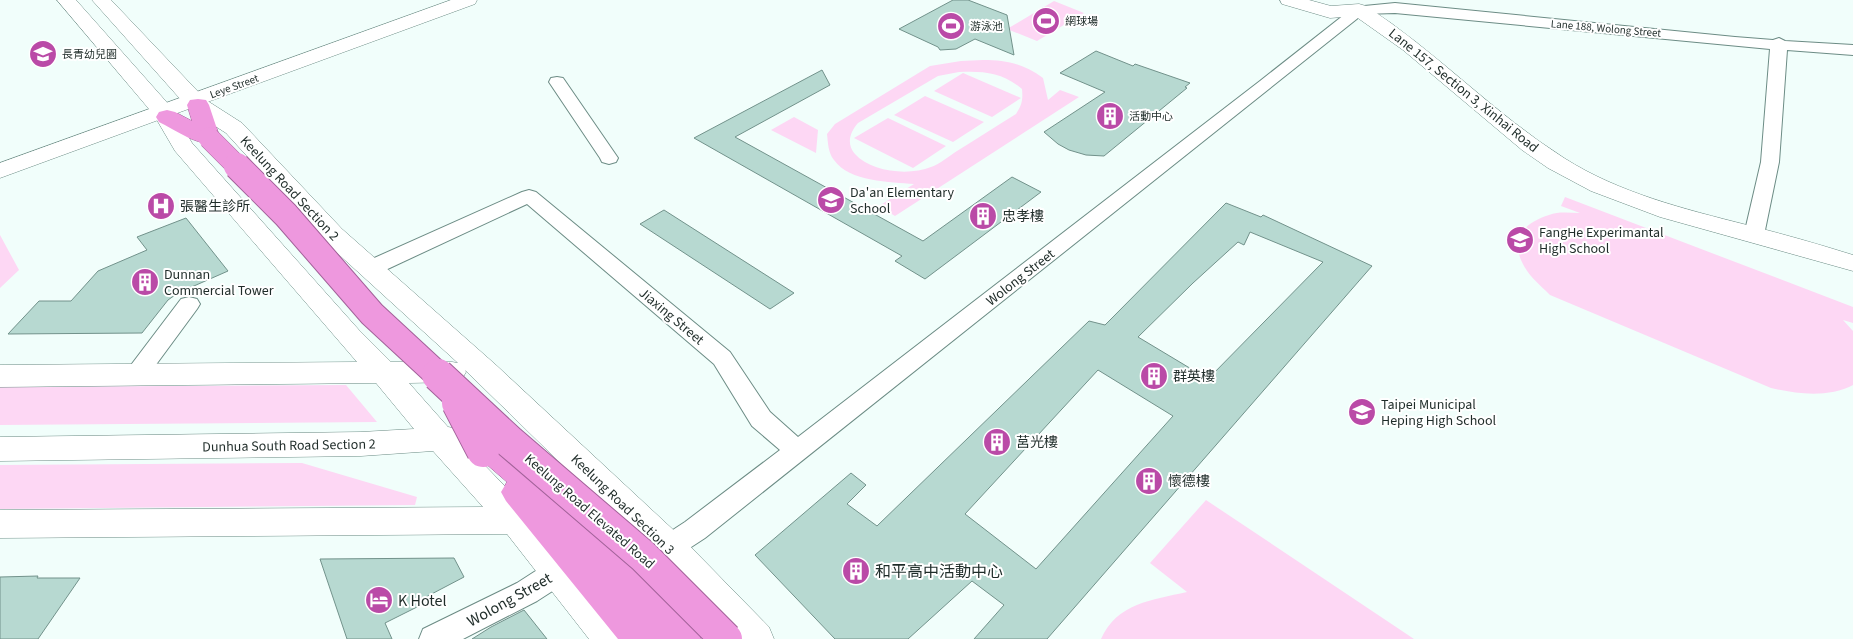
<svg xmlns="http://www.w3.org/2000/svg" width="1853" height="639" viewBox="0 0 1853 639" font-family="'Source Sans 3','Noto Sans TC',sans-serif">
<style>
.green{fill:#fdd7f4;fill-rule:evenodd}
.building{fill:#b7d9d1;stroke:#72928b;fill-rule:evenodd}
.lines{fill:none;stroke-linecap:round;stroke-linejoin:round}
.minor-casing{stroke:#6c8c85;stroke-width:2}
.tertiary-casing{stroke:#6c8c85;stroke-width:1}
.secondary-casing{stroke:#6c8c85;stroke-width:1}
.trunk-casing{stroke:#a26299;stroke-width:1}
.minor{fill:#fff;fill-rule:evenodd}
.tertiary{fill:#fff;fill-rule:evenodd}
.secondary{fill:#fff;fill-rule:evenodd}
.trunk{fill:#ee98de;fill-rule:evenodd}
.trunk-bridge-far2-casing{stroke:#a26299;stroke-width:22;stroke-linecap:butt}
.trunk-bridge-far1-casing{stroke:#a26299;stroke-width:28;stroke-linecap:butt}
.trunk-bridge-casing{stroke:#a26299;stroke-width:34;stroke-linecap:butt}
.trunk-bridge-far2{stroke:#ee98de;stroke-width:21}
.trunk-bridge-far1{stroke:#ee98de;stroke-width:26}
.trunk-bridge{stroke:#ee98de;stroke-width:32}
.labels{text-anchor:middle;stroke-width:4;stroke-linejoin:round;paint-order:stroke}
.far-poi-label{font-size:11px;fill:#1f2c29;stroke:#fff;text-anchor:start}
.far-street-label{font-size:11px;fill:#1f2c29;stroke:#fff}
.street-label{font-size:14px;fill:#1f2c29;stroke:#fff}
.poi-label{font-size:14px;fill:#1f2c29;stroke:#fff;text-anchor:start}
.near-poi-label{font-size:16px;fill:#1f2c29;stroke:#fff;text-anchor:start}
.near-street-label{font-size:16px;fill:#1f2c29;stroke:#fff}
</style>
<rect width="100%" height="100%" fill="#f1fefb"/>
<path class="green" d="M 1054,1 L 1084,13 L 1037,41 L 1007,29 Z
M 983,60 C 1007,60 1024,64 1043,78 L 1048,100 L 1060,90 L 1079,97 L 895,216 L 879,206 L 914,184 C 891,182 849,182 834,160 C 828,153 828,142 827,134 L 835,124 L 930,66 L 961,61 ZM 959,72 C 983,71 1002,72 1022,89 C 1023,100 1022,105 1016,114 C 996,126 977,139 957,151 C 949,156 940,164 931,167 C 909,176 871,172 855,154 C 846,144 850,132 858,123 L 938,76 Z
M 963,73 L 1021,98 L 992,117 L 934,91 Z
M 925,96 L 984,122 L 953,142 L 894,115 Z
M 794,117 L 818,130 L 816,153 L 771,130 Z
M 888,118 L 946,146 L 913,168 L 854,138 Z
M 1565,197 L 1853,307 L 1853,323 L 1843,320 L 1853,331 L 1853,385 C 1829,398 1796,394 1771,388 L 1550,295 C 1541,286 1530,277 1524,266 C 1509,240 1523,223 1549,215 C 1559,211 1570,213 1580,213 L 1561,206 Z
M 0,235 L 19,270 L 0,288 Z
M 346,385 L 377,422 L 0,425 L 0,387 Z
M 302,463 L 417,497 L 415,505 L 0,509 L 0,465 Z
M 1206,500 L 1414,639 L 1101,639 C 1117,603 1152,600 1187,592 L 1150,563 Z"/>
<path class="building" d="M 953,0 L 968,0 L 1007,15 L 1014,55 L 975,39 L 956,49 L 940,50 L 938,47 L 899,29 Z
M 1096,51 L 1133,66 L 1135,64 L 1190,83 L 1185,87 L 1187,88 L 1104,156 L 1086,155 L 1069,150 L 1058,144 L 1044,132 L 1105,92 L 1060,73 Z
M 822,70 L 830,85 L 735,137 L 923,241 L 1012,177 L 1041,192 L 925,279 L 895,261 L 902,256 L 694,138 Z
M 1226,203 L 1261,217 L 1263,215 L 1372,266 L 1047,639 L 974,639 L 1004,605 L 972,581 L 908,639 L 835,639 L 755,555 L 851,473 L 866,485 L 847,504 L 877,526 L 1089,321 L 1105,325 L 1112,318 ZM 1250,232 L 1323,262 L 1208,379 L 1138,337 L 1193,283 L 1238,242 L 1244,245 ZM 1098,370 L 1173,416 L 1036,569 L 965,514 Z
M 664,210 L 794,293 L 770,309 L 640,224 Z
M 186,218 L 228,271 L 178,293 L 168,300 L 142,333 L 8,334 L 39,301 L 71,301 L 98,271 L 147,250 L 137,237 Z
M 454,558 L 464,577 L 424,598 L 425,603 L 385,623 L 392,639 L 347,639 L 320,559 Z
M 38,576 L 37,578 L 80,578 L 38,639 L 0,639 L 0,577 Z
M 524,610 L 547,639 L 472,639 L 491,627 Z"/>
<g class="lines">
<g class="minor-casing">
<path id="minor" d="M 1395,3 L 1735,37 L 1773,40 L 1779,38 L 1785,41 L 1853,45 L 1853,55 L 1787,50 L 1779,162 L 1764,235 L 1761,240 L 1754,241 L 1747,240 L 1744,235 L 1761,162 L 1770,49 L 1395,13 L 1363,14 L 705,538 L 679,555 L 669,559 L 659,555 L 655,547 L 659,539 L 685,522 L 780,450 L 752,426 L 714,364 L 527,204 L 379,273 L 371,275 L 363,273 L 360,268 L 363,263 L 522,192 L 529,190 L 536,192 L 730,352 L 770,412 L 798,437 L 1260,81 L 1354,7 Z
M 557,77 L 563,78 L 618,158 L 616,162 L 609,164 L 602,162 L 600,158 L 549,82 L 551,78 Z
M 189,297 L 197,299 L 200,304 L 197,309 L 144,381 L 136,384 L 128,381 L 124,375 L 128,369 L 181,299 Z
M 558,560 L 568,563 L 572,572 L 568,581 L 537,601 L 463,639 L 419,639 L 423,629 L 517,583 L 548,563 Z"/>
</g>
<g class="tertiary-casing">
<path id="tertiary" d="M 451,0 L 477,0 L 475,4 L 0,178 L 0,163 Z
M 1280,0 L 1309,0 L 1331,6 L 1359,4 L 1366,6 C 1436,51 1493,113 1564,158 C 1619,193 1684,209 1747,225 C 1783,234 1818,244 1853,255 L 1853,271 L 1660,217 L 1591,191 L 1548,168 L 1522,150 L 1403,50 L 1355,16 L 1330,18 L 1282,4 Z"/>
</g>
<g class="secondary-casing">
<path id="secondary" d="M 57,0 L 76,0 L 171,107 L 192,143 L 359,330 L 391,362 L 452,362 L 458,363 L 324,241 L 226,133 L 190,110 L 92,0 L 111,0 L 206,100 L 242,123 L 342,229 L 496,365 L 681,537 L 769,627 L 774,639 L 732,639 L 657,557 L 465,370 L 466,372 L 462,379 L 452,382 L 409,383 L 448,427 L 464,430 L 468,438 L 465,445 L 528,510 L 624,627 L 629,639 L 589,639 L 507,534 L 0,538 L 0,510 L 483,507 L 433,451 L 361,456 L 0,461 L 0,437 L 361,432 L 414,429 L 376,383 L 0,387 L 0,365 L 357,362 L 175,151 L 154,115 Z"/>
</g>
<g class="trunk-casing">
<path id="trunk" d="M 198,99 L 206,100 L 209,105 L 220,138 L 217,143 C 198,147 176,130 159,122 L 156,117 L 159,112 L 167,110 L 175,112 L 192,121 L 187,105 L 190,100 Z
M 474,424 C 498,432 516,453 535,469 C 591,519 643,574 696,627 L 701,639 L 618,639 L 506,501 L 501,492 L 507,482 L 463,444 L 459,436 L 463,428 Z"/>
</g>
<use href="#minor" class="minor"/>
<use href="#tertiary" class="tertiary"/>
<use href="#secondary" class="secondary"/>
<use href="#trunk" class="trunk"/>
<g class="trunk-bridge-far2-casing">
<path id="trunk-bridge-far2" d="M 209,138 L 238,167"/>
</g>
<g class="trunk-bridge-far1-casing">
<path id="trunk-bridge-far1" d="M 237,166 L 286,215 L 372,314 L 439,376"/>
</g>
<g class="trunk-bridge-casing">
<path id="trunk-bridge" d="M 438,375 L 510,442 L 643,556 L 726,639
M 458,403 L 483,451"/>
</g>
<use href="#trunk-bridge-far2" class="trunk-bridge-far2"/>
<use href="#trunk-bridge-far1" class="trunk-bridge-far1"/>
<use href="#trunk-bridge" class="trunk-bridge"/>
</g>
<defs>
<g id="stadium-disc" transform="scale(1.4375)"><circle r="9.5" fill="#ba4aa7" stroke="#fff"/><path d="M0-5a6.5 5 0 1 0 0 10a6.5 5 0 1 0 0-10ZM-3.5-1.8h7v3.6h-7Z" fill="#fff"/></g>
<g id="school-disc" transform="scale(1.4375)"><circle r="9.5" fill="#ba4aa7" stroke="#fff"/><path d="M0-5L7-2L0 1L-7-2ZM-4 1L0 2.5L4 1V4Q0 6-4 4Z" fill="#fff"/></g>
<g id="building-disc" transform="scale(1.4375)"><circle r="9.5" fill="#ba4aa7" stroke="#fff"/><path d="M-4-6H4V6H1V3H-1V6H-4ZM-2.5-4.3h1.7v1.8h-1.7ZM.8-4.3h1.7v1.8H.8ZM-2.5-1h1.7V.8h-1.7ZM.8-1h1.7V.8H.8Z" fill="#fff"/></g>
<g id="hospital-disc" transform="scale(1.4375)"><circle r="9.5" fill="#ba4aa7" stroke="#fff"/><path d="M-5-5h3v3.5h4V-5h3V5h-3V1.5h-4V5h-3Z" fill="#fff"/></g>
<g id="hotel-disc" transform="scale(1.4375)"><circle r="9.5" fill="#ba4aa7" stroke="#fff"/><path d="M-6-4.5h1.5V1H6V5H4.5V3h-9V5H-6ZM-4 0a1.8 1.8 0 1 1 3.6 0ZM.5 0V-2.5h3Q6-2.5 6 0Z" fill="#fff"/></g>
</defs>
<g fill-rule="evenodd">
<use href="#stadium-disc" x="1046" y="21"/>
<use href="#stadium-disc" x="951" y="26"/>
<use href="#school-disc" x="43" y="54"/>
<use href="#building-disc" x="1110" y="116"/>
<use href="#school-disc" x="831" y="200"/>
<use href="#hospital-disc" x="161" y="206"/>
<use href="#building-disc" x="983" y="216"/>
<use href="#school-disc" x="1520" y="240"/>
<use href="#building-disc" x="145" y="282"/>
<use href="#building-disc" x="1154" y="376"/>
<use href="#school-disc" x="1362" y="412"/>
<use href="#building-disc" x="997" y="442"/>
<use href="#building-disc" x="1149" y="481"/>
<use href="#building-disc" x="856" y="571"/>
<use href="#hotel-disc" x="379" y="600"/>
</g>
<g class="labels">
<g class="far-poi-label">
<text x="1065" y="25">網球場</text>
<text x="970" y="30">游泳池</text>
<text x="62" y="58">長青幼兒園</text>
<text x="1129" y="120">活動中心</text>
</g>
<g class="far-street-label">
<text transform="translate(1606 28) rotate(5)" y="4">Lane 188, Wolong Street</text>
<text transform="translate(234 86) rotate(-20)" y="4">Leye Street</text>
</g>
<g class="street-label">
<text transform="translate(1464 90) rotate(39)" y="5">Lane 157, Section 3, Xinhai Road</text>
<text transform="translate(290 188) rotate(47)" y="5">Keelung Road Section 2</text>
<text transform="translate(1020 277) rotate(-38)" y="5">Wolong Street</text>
<text transform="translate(672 316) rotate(40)" y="5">Jiaxing Street</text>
<text transform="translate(289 445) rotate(-1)" y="5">Dunhua South Road Section 2</text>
<text transform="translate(623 504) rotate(44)" y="5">Keelung Road Section 3</text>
<text transform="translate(590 511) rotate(41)" y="5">Keelung Road Elevated Road</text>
</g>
<g class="poi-label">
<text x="850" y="197">Da'an Elementary<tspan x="850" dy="16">School</tspan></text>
<text x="180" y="211">張醫生診所</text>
<text x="1002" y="221">忠孝樓</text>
<text x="1539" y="237">FangHe Experimantal<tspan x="1539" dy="16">High School</tspan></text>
<text x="164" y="279">Dunnan<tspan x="164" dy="16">Commercial Tower</tspan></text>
<text x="1173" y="381">群英樓</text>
<text x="1381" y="409">Taipei Municipal<tspan x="1381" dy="16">Heping High School</tspan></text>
<text x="1016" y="447">莒光樓</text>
<text x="1168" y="486">懷德樓</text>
</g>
<g class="near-poi-label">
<text x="875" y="577">和平高中活動中心</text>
<text x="398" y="606">K Hotel</text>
</g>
<g class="near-street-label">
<text transform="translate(509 599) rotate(-29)" y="6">Wolong Street</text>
</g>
</g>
</svg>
